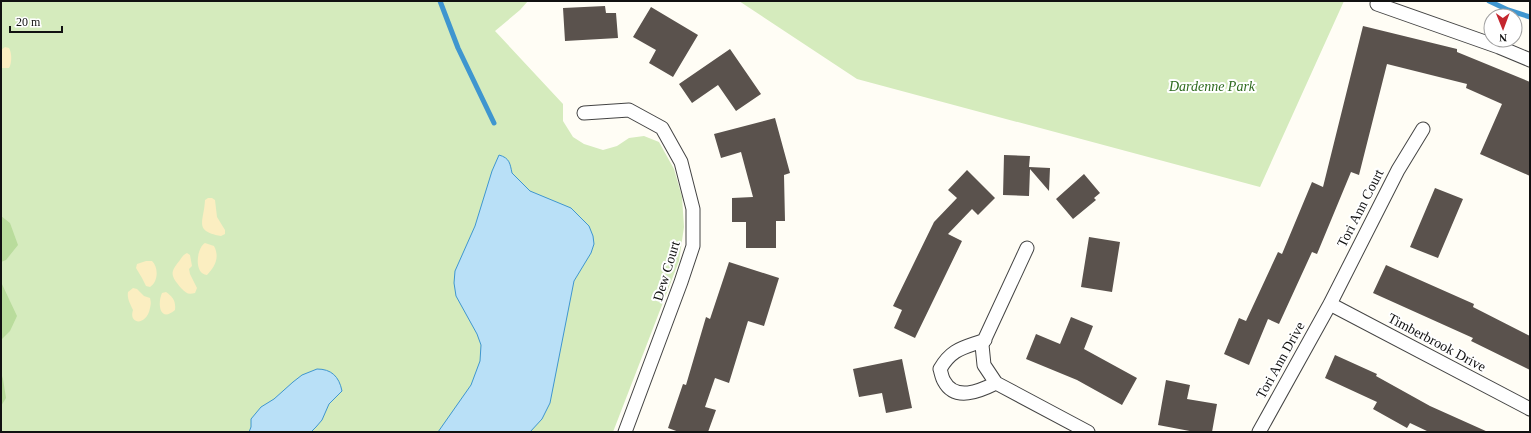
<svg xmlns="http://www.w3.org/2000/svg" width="1531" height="433" viewBox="0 0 1531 433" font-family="Georgia,serif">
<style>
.green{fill:#d5ebbd}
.forest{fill:#b9dc9c}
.sand{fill:#fbeec1}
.water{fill:#b9e0f7;stroke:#3f96cf}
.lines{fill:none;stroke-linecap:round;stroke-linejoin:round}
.stream{stroke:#3f96cf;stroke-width:5}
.building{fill:#5a524d}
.minor-casing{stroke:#444;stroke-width:15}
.minor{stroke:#fff;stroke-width:13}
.labels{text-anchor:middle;stroke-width:4;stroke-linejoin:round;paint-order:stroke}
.park-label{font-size:14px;font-style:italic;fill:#2f6b1f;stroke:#fff}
.street-label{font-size:14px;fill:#111;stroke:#fff}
</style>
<rect width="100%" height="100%" fill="#fffdf5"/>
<path class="green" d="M 1,1 L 528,1 L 520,10 L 495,31 L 563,104 L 563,121 L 573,137 L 584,144 L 603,150 L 617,146 L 629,138 L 644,136 L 659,142 L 674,169 L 682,197 L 684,227 L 679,261 L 613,432 L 1,432 Z
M 739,1 L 1344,1 L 1260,187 L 857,79 Z"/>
<path class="forest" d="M 1,216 L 10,223 L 18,245 L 6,260 L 1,262 Z
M 1,282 L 17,316 L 10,331 L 2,339 L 1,343 Z
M 1,373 L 3,379 L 6,398 L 1,406 Z"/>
<path class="sand" d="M 5,47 L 9,48 C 12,53 12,63 9,68 L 1,68 L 1,50 Z
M 208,198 L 212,198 L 215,200 L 217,217 L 225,230 L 225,234 L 221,236 C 193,231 204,222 205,200 Z
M 205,243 L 214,246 C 220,257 215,267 207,275 C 193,274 197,247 205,243 Z
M 187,253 L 190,255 L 192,266 L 189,269 L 190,274 L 197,288 L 195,293 C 188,295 186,293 181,288 C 171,276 169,273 180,260 C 182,257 183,255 187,253 Z
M 146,261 L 152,261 C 159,268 158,282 150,287 L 146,286 L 142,278 L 136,268 L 137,264 Z
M 133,288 L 137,289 L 144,296 L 150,298 C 151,302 151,304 150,308 C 147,326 128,325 133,310 C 130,303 127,299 128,292 Z
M 166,292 C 173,297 176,301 175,310 C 160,323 157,304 162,293 Z"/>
<path class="water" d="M 499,155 C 510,158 510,164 512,173 L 530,191 L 571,208 L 589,226 L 593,236 L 594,244 L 591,253 L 574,281 L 550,403 L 542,419 L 530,432 L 438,432 L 471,385 L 480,361 L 481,345 L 477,334 L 456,296 L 454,283 L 455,271 L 475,226 L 492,171 Z
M 317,369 C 331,369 339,376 342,391 L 329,404 L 322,420 L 316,427 L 311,432 L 249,432 L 251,427 L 251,419 L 261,407 L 274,399 L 293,382 L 302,375 Z"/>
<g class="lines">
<path class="stream" d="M 440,1 L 458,48 L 494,123
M 1489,1 L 1508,10 L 1530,17"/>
</g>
<path class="building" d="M 605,6 L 606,13 L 616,13 L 618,38 L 565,41 L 563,8 Z
M 651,7 L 698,35 L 673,77 L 649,63 L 656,50 L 633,37 Z
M 1363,26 L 1457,49 L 1457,52 L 1530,82 L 1530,176 L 1480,154 L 1502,104 L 1466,88 L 1467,84 L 1387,64 L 1359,175 L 1351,172 L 1317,254 L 1312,252 L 1279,324 L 1268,319 L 1249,365 L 1224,354 L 1239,318 L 1246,321 L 1278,252 L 1282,254 L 1312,182 L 1323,187 Z
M 730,49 L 761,94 L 736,111 L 718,85 L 692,103 L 679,84 Z
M 775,118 L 790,173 L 784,175 L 785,221 L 776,221 L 776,248 L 746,248 L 746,222 L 732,222 L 732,198 L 753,197 L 741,152 L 721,158 L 714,134 Z
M 1004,155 L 1030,156 L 1029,167 L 1050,168 L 1049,191 L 1030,169 L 1029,196 L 1003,195 Z
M 967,170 L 995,198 L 978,215 L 972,209 L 948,234 L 962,241 L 915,338 L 894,328 L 902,310 L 893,306 L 934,222 L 957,198 L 948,190 Z
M 1084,174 L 1100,193 L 1094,198 L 1096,200 L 1073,219 L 1056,199 Z
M 1435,188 L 1463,199 L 1438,258 L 1410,247 Z
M 1089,237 L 1120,242 L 1112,292 L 1081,287 Z
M 729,262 L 779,278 L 764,326 L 748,321 L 729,383 L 715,378 L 705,407 L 716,410 L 708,432 L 679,432 L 668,428 L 683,384 L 686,385 L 706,317 L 710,319 Z
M 1386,265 L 1474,304 L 1473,307 L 1530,336 L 1530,370 L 1471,341 L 1473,338 L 1373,293 Z
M 1071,317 L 1093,326 L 1084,349 L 1137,378 L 1122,405 L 1077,380 L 1026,359 L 1036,334 L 1060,344 Z
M 1335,355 L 1377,374 L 1376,376 L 1430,406 L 1488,432 L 1429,432 L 1410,423 L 1407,428 L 1373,409 L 1377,402 L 1325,378 Z
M 902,359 L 912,408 L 886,413 L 882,393 L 859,397 L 853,369 Z
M 1166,380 L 1190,385 L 1187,399 L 1217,404 L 1212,432 L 1195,432 L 1158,425 Z"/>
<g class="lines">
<g class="minor-casing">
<path id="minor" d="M 1377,4 L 1499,47 L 1530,60
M 584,113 L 629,110 L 662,128 L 681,162 L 693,209 L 693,246 L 681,282 L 625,432
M 1027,248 L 982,345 L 984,365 L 996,383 L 1088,432
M 1330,304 L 1530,409
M 985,340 C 964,348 952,348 940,369 C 941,372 942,378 944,381 C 955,402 980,391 996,383
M 1259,432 L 1330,304 L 1398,170 L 1423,129"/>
</g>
<use href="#minor" class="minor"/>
</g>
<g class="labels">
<g class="park-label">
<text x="1212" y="91">Dardenne Park</text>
</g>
<g class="street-label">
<text transform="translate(1360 208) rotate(-63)" y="5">Tori Ann Court</text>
<text transform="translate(666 271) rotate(-73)" y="5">Dew Court</text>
<text transform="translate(1437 342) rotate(28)" y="5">Timberbrook Drive</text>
<text transform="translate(1280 360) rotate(-61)" y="5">Tori Ann Drive</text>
</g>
</g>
<rect width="1531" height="433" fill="none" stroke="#111111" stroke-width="4"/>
<g transform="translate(1503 28) rotate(179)"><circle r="19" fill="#ffffff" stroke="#a0a0a0"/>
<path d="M0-3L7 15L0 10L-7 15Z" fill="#c4262e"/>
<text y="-6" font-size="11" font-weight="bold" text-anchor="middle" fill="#111111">N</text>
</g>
<path d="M10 26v6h52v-6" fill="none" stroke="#111111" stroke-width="2"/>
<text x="16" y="26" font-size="12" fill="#111111" stroke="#ffffff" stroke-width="3" paint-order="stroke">20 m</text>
</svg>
